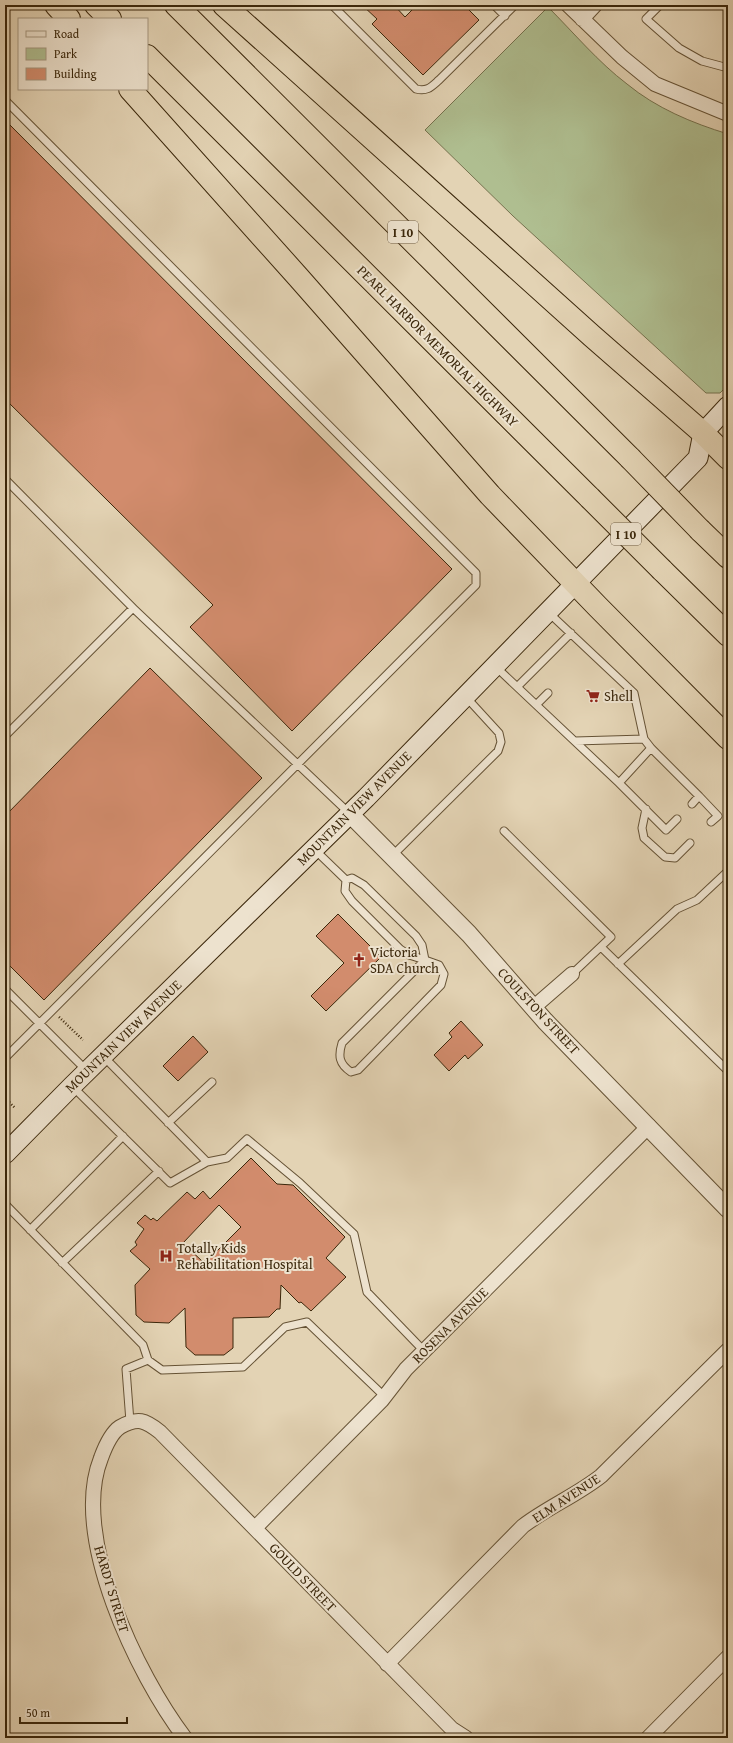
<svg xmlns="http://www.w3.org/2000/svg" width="733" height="1743" viewBox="0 0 733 1743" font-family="'Gentium Book Plus',serif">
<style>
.green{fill:#afbe90;stroke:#75724e}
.building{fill:#d28c6d;stroke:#3b270b;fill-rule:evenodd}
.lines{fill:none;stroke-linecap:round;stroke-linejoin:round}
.service-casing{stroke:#655235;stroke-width:9}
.minor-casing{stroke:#655235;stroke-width:16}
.tertiary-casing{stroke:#655235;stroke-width:19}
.secondary-casing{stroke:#3b270b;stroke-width:21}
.motorway-casing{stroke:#3b270b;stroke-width:24}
.path{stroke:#3b270b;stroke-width:2.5;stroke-dasharray:1 2;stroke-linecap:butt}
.service{stroke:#ede2ce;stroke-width:7}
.minor{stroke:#ede2ce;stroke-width:14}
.tertiary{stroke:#ede2ce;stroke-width:17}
.secondary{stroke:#ede2ce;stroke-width:19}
.motorway{stroke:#e3d3b4;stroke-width:22}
.motorway-bridge-casing{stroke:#3b270b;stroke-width:24;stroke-linecap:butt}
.motorway-bridge{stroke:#e3d3b4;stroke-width:22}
.labels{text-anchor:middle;stroke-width:4;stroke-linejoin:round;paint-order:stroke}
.shield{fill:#ede2ce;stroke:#705f46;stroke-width:1}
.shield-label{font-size:13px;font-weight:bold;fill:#3b270b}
.street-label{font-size:14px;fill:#3b270b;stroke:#ede2ce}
.poi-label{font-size:14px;fill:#3b270b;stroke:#ede2ce;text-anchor:start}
</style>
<rect width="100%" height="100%" fill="#e3d3b4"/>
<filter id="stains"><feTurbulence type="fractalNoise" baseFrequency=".005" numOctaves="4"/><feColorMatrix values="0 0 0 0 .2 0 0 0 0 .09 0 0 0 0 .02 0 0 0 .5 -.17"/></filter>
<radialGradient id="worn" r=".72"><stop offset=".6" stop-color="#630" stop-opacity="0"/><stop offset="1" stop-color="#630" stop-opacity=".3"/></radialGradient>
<path class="green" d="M 548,7 C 574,33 598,62 627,84 C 656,108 692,123 728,134 L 728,385 L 720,393 L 706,393 L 513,216 L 425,130 Z"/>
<path class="building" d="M 362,5 L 394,5 L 405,17 L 417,5 L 464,5 L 479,20 L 423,75 L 372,24 L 377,19 Z
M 5,120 L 452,569 L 292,731 L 190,627 L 213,605 L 5,399 Z
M 150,668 L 262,778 L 44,1000 L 5,961 L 5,816 Z
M 338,914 L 381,957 L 326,1011 L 311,996 L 344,963 L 316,936 Z
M 461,1021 L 483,1045 L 468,1059 L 465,1055 L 449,1071 L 434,1055 L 452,1037 L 449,1033 Z
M 193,1036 L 208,1052 L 178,1081 L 163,1066 Z
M 251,1158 L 277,1184 L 293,1185 L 345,1237 L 326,1258 L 346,1277 L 311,1311 L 301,1302 L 299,1303 L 281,1285 L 280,1309 L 277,1309 L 269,1317 L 233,1318 L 233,1348 L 224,1355 L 195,1355 L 186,1347 L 185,1308 L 169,1323 L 144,1322 L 136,1315 L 135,1285 L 150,1269 L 130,1251 L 137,1245 L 135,1242 L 144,1229 L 137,1223 L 145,1215 L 151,1220 L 153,1218 L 157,1221 L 187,1192 L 195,1199 L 203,1191 L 210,1199 ZM 219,1205 L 241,1227 L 214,1254 L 213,1252 L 203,1262 L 183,1243 Z"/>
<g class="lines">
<g class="service-casing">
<path id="service" d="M 332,5 L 416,89 C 427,92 431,87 439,80 L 515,5
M 494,5 L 505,16
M 660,5 L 646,19 L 679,48 L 702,61 L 728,68
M 5,100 L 476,573 L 476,585 L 5,1058
M 5,479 L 133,608 L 5,736
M 133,608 L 349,813
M 496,667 L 619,783 L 651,748 L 644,739 L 634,693 L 549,613
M 518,686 L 571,633
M 537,704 L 548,693
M 575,741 L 644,739
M 651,748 L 699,796 L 692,804
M 619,783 L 666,830 L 677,819
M 699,796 L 718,816 L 711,822
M 646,809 L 642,828 L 644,838 L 665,857 L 675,858 L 690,843
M 504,831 L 611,937 L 572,974
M 314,849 L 346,880
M 392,856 L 498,751 L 501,742 L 499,733 L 466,697
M 352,878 L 364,885 L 416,936 L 422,945 L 425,960 L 409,955 L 400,949 L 352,901 L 345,891 L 346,880 Z
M 601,947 L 728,1071
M 425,960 L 439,965 L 444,974 L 441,985 L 358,1070 L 351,1072 C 339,1064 338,1056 342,1043 Z
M 618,964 L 677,909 L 697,900 L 728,871
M 5,989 L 87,1071
M 73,1087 L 170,1183 L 207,1162 L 104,1057
M 168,1123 L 212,1082
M 207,1162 L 227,1158 L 247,1139 L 300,1183 L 354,1234 L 367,1292 L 424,1351
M 5,1204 L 143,1345 L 148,1360 L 162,1370 L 243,1367 L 285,1327 L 307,1322 L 385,1397
M 30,1230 L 123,1136
M 62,1263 L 159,1171
M 130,1422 L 126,1369 L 148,1360"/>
</g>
<g class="minor-casing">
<path id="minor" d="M 568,5 L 622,57 L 655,84 L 728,114
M 582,19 L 595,5
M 534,1007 L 572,974
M 255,1528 L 382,1400 L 406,1369 L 649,1126
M 387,1664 L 523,1526 C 548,1507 577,1495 601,1476 L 728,1350
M 185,1738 C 137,1675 70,1536 101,1458 C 105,1447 111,1433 120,1427 C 138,1417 145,1420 160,1432 L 452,1729 L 466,1738
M 648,1738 L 728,1657"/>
</g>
<g class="tertiary-casing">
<path id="tertiary" d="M 350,814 L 469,934 L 545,1021 L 728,1209"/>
</g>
<g class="secondary-casing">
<path id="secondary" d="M 5,1154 L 72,1086 L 366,798 L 698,458 L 703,433 L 728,406"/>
</g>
<g class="motorway-casing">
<path id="motorway" d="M 56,5 L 69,19
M 96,5 L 110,19
M 176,5 L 630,458
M 224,5 L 592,336 L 703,433 L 728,458
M 147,56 L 590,498
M 130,89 L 299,278 L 490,495 L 598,607 L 728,738
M 700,530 L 728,557
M 662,570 L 728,635"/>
</g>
<path class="path" d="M 59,1017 L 83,1040
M 5,1098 L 15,1108"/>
<use href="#service" class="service"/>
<use href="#minor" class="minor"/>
<use href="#tertiary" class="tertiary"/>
<use href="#secondary" class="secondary"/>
<use href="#motorway" class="motorway"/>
<g class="motorway-bridge-casing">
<path id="motorway-bridge" d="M 630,458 L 700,530
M 590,498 L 662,570"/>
</g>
<use href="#motorway-bridge" class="motorway-bridge"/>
</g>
<defs>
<g id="supermarket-bare" transform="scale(1.08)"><path d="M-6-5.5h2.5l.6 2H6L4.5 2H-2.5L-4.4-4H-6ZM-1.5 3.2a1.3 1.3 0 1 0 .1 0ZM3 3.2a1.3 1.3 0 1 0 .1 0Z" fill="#8f2418" stroke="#ede2ce" stroke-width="2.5" paint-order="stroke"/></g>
<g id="church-bare" transform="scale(1.08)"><path d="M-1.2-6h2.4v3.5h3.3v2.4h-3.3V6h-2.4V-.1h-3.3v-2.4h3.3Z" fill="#8f2418" stroke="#ede2ce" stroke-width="2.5" paint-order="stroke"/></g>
<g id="hospital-bare" transform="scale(1.08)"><path d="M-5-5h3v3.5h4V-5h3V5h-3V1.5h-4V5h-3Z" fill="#8f2418" stroke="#ede2ce" stroke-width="2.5" paint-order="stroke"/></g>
</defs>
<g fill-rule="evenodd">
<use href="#supermarket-bare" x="593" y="696"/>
<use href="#church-bare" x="359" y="960"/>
<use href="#hospital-bare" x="166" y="1256"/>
</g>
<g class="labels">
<g class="shield">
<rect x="388" y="221" width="30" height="22" rx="3"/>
<rect x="611" y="523" width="30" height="22" rx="3"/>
</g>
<g class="shield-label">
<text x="403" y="237">I 10</text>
<text x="626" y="539">I 10</text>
</g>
<g class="street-label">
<text transform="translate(438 346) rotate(45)" y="5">PEARL HARBOR MEMORIAL HIGHWAY</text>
<text transform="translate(354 808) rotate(-45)" y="5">MOUNTAIN VIEW AVENUE</text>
<text transform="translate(539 1011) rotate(47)" y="5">COULSTON STREET</text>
<text transform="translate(123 1036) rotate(-44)" y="5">MOUNTAIN VIEW AVENUE</text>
<text transform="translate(450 1325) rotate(-45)" y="5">ROSENA AVENUE</text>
<text transform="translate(566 1498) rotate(-33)" y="5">ELM AVENUE</text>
<text transform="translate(303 1577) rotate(46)" y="5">GOULD STREET</text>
<text transform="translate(112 1589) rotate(73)" y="5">HARDT STREET</text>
</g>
<g class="poi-label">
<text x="604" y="701">Shell</text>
<text x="370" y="957">Victoria<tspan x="370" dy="16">SDA Church</tspan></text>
<text x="177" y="1253">Totally Kids<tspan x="177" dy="16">Rehabilitation Hospital</tspan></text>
</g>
</g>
<rect width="733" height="1743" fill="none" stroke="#e3d3b4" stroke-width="20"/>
<rect x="6" y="6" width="721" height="1731" fill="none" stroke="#3b270b" stroke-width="2"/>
<rect x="10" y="10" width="713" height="1723" fill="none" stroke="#3b270b"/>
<rect x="18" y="18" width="130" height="72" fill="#ede2ce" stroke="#a69780"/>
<rect x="26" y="31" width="20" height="6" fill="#ede2ce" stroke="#a69780"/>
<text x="54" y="38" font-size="12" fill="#3b270b">Road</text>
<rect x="26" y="48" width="20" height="12" fill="#afbe90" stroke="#a69780"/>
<text x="54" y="58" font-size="12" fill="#3b270b">Park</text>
<rect x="26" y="68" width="20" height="12" fill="#d28c6d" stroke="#a69780"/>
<text x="54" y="78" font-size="12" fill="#3b270b">Building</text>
<path d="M20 1717v6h107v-6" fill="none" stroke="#3b270b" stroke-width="2"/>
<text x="26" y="1717" font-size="12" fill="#3b270b" stroke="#ede2ce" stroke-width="3" paint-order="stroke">50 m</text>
<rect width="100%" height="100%" filter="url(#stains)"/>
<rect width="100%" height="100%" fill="url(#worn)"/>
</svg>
